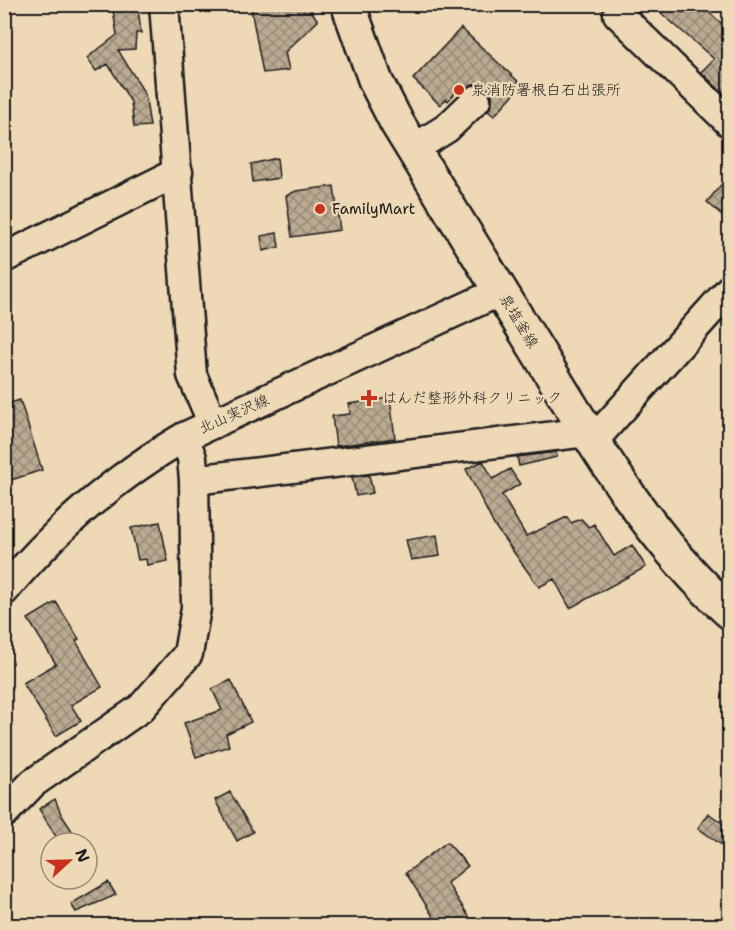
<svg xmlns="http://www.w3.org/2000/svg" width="734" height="930" viewBox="0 0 734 930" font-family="'Shantell Sans','Klee One',sans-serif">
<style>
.building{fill:url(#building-cross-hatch);stroke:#1c1c1c;stroke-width:1.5}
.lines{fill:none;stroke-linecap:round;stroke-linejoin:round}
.minor-casing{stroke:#1c1c1c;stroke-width:33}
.major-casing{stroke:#1c1c1c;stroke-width:38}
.minor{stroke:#eed9b7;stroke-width:28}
.major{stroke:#eed9b7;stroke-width:33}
.poi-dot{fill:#c8321e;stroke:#eed9b7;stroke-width:2}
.labels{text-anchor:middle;stroke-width:4.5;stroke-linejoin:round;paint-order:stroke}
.poi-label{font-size:15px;fill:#1c1c1c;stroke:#eed9b7;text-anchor:start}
.street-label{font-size:15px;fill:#1c1c1c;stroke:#eed9b7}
</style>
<defs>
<pattern id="building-cross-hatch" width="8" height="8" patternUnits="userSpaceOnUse" patternTransform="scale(1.5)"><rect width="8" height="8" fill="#baaa91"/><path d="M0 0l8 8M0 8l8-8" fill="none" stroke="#968a76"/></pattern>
</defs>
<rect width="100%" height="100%" fill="#eed9b7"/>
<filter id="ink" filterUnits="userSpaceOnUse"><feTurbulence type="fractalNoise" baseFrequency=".0167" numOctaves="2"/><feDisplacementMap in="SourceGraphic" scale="12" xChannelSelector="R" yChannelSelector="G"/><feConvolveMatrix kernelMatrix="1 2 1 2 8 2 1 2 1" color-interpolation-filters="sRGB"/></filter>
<g filter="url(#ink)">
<path class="building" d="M 250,4 L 307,4 L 318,21 L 285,52 L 289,70 L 263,73 Z
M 668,4 L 700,4 L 729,30 L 729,99 L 701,72 L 714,59 L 661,13 Z
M 138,8 L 141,33 L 136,33 L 135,49 L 118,50 L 145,94 L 150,126 L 134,127 L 131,102 L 108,64 L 96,71 L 87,58 L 117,35 L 113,10 Z
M 461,28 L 522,85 L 494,116 L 488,111 L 492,104 L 492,95 L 481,84 L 473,84 L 464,89 L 461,86 L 448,101 L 446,99 L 440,105 L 413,79 Z
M 277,158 L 279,178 L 253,182 L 251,164 Z
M 729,175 L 729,221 L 707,202 Z
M 334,186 L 340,230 L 292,237 L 286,196 L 296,191 Z
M 277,233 L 279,247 L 263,251 L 261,236 Z
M 390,398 L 395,438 L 336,446 L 332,416 L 350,414 L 349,404 Z
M 20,400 L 42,470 L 11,480 L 4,461 L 4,405 Z
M 556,452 L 557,457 L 519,466 L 517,457 Z
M 483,461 L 493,479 L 510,469 L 520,484 L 502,495 L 526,536 L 567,517 L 571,523 L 581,519 L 589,527 L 594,524 L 614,556 L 632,545 L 646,567 L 570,608 L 554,579 L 539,587 L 494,525 L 466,469 Z
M 369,475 L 373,493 L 356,496 L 352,477 Z
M 160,522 L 168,561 L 147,565 L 146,559 L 138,560 L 131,528 Z
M 437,535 L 440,556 L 411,560 L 406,540 Z
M 56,602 L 79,639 L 76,641 L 102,687 L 71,705 L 81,721 L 56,736 L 23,683 L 56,664 L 28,619 Z
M 231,680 L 251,722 L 226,734 L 229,746 L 196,757 L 184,723 L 222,710 L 212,689 Z
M 230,792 L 253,832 L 237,841 L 215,800 Z
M 55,799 L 61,814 L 80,843 L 60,843 L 39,809 Z
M 708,813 L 729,828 L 729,850 L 698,828 Z
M 447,842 L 468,866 L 447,883 L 470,918 L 458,926 L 439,926 L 406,873 Z
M 108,882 L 116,895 L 76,912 L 71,904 Z"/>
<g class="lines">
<g class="minor-casing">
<path id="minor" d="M 164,4 L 192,375 L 213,424
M 618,14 L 730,123
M 413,149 L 447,128 L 476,100
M 4,258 L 178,172
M 593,441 L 730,289
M 194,480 L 587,432
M 4,591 C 56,528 114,478 184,437 L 501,291
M 4,813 L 33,783 L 141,708 L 188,654 L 196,608 L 194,480 L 192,458 L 184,437"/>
</g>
<g class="major-casing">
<path id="major" d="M 348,4 L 376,82 L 397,123 C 444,199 491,276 538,352 C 594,444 649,539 730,612"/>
</g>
<use href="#minor" class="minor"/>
<use href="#major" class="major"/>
</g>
</g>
<g class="poi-dot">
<circle cx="459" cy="90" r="6"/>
<circle cx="320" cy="209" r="6"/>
<path d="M366 389h6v6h6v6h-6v6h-6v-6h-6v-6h6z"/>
</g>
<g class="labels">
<g class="poi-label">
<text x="471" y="95">泉消防署根白石出張所</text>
<text x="332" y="214">FamilyMart</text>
<text x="382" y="403">はんだ整形外科クリニック</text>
</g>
<g class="street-label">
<text transform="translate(519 321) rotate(59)" y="5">泉塩釜線</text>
<text transform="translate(234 414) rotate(-24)" y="5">北山実沢線</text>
</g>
</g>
<rect width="734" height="930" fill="none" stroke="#eed9b7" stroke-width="24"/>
<rect x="12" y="12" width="710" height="906" fill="none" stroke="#1c1c1c" stroke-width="2" filter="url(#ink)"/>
<g transform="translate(69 861) rotate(68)"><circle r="28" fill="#eed9b7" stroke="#9a8d79" stroke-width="1.5"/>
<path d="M0-4.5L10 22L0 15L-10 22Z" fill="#c8321e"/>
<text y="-9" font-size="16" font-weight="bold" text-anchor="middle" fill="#1c1c1c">N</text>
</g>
</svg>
